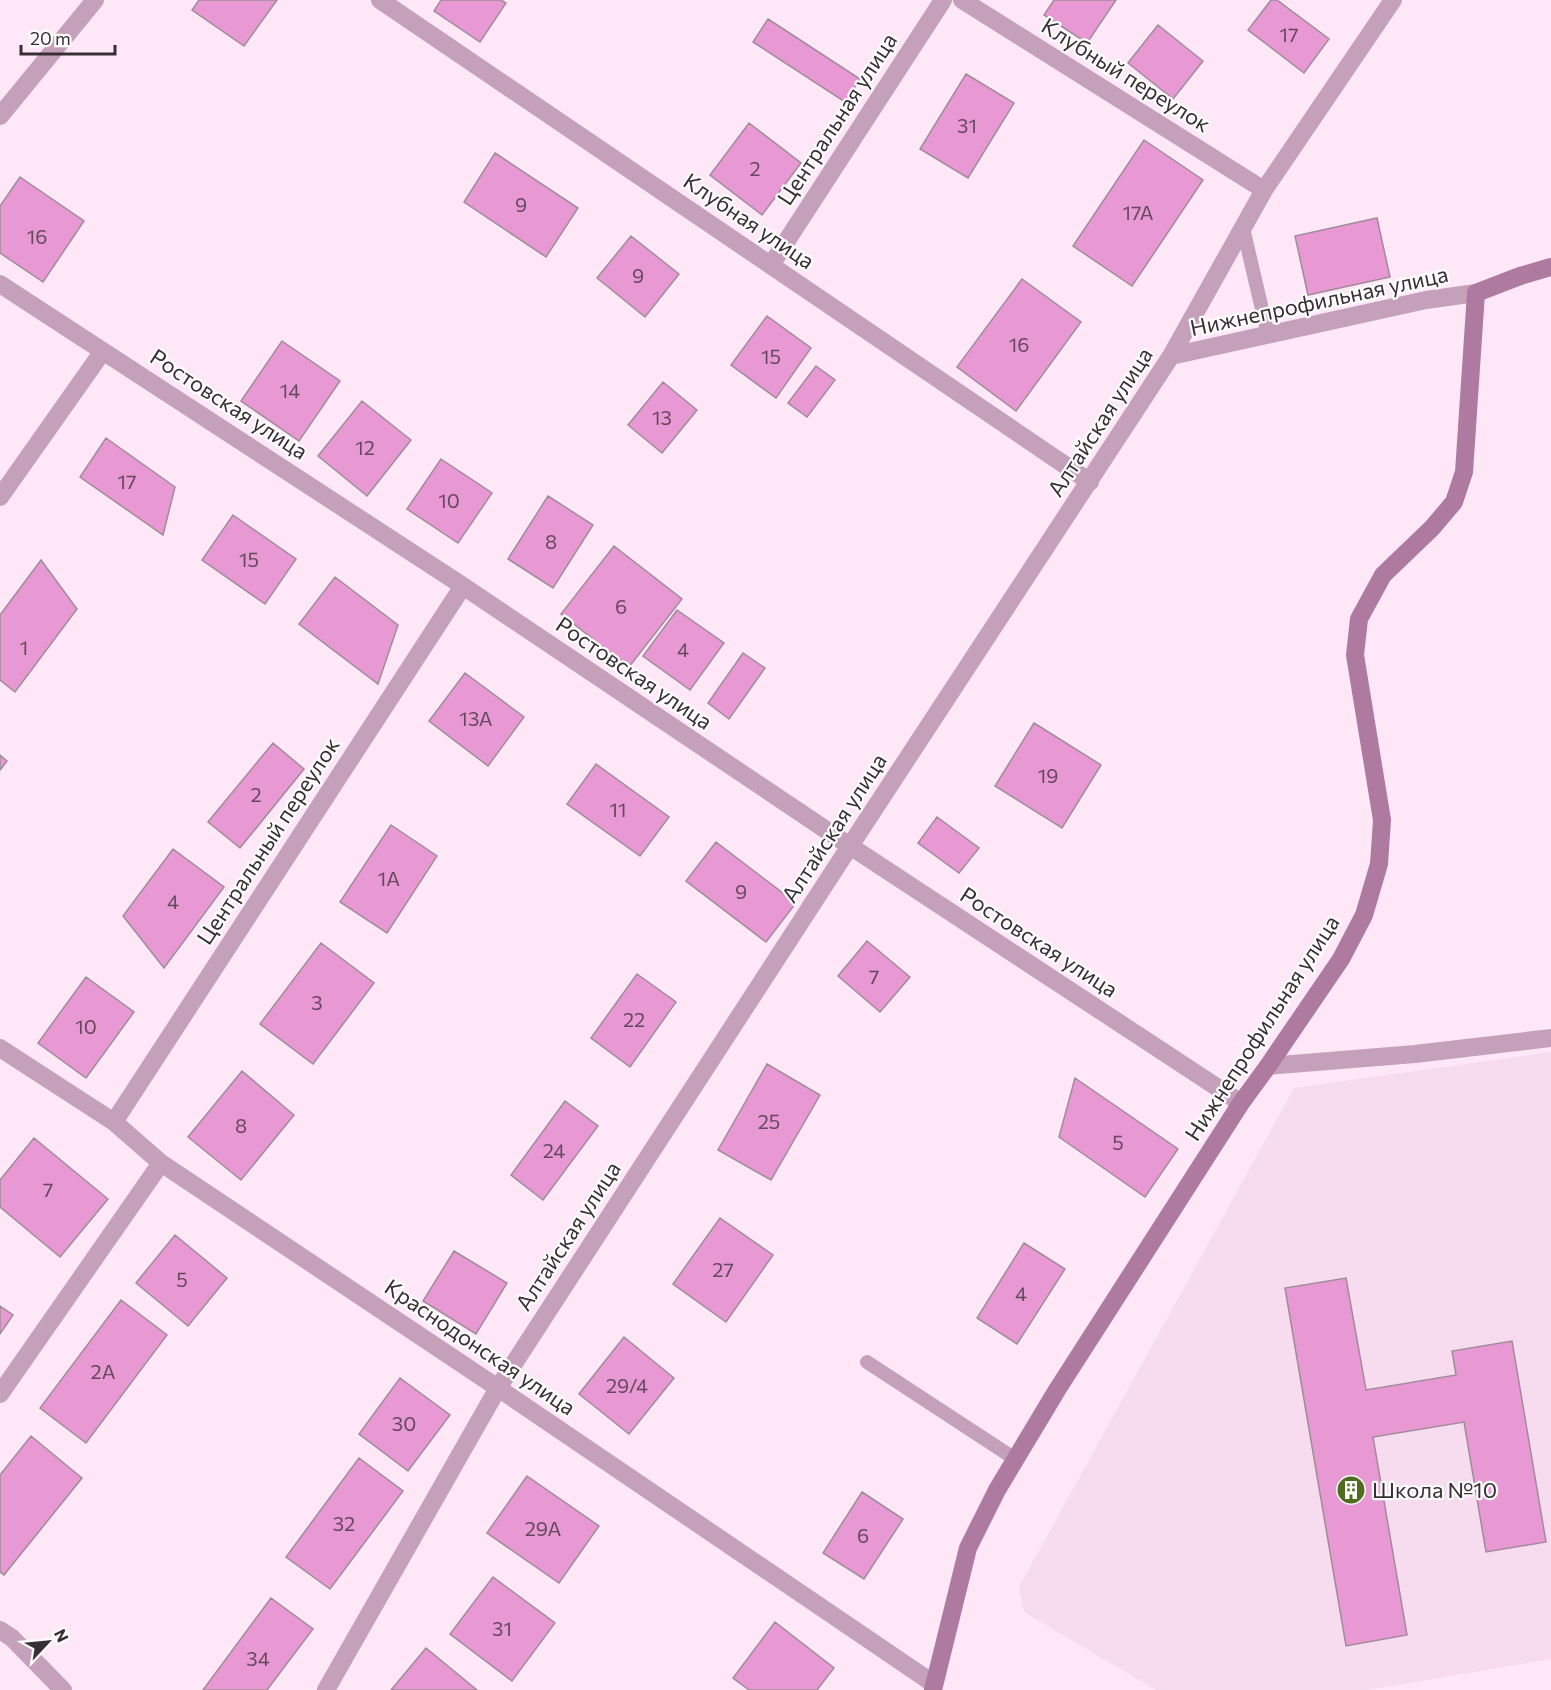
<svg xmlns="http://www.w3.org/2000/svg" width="1551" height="1690" viewBox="0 0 1551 1690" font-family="Commissioner,sans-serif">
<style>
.built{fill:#f7dbef}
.building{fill:#e898d3;stroke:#9f8c99;stroke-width:1.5}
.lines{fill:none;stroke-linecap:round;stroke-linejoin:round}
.lane{stroke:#c5a0ba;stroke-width:14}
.street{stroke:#c5a0ba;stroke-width:18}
.secondary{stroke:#ae7a9f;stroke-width:18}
.labels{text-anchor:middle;stroke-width:4.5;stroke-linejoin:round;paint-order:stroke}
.number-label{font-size:20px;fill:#64495c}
.street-label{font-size:22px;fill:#382f35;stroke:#fcfdfc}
.poi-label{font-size:22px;fill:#382f35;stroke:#fcfdfc;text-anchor:start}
</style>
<rect width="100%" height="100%" fill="#fee8f7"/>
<path class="built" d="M 1551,1052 L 1551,1659 L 1368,1690 L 1156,1690 L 1024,1612 L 1019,1587 L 1294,1088 Z"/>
<path class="building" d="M 199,0 L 277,0 L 244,46 L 192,10 Z
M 441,0 L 501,0 L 506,3 L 480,42 L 434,11 Z
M 1054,0 L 1116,0 L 1087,43 L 1044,15 Z
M 1271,0 L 1277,0 L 1329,39 L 1304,73 L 1248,30 Z
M 768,19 L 860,79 L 845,102 L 753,42 Z
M 1158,25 L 1203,61 L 1173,99 L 1128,63 Z
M 966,74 L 1014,103 L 968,178 L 920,149 Z
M 749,123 L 801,163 L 762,215 L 710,175 Z
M 1144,140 L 1203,180 L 1132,286 L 1073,246 Z
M 495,153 L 578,208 L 546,257 L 464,202 Z
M 20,177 L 84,221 L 43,282 L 0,253 L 0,206 Z
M 1377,218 L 1390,277 L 1308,295 L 1295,236 Z
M 631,236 L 679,274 L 645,317 L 597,278 Z
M 1022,279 L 1081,322 L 1016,411 L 957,367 Z
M 767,316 L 811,348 L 776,398 L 731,365 Z
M 282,341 L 340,381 L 299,441 L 241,401 Z
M 816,366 L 835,380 L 807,417 L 788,403 Z
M 663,382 L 697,410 L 662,453 L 628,425 Z
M 362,401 L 411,440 L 367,496 L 318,456 Z
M 106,438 L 175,487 L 163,535 L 80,477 Z
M 441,459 L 492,493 L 458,543 L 407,509 Z
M 548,496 L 593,525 L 553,588 L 508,559 Z
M 233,515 L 296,559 L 265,604 L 202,560 Z
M 614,546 L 682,599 L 629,667 L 561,614 Z
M 41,560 L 77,609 L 15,692 L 0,680 L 0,615 Z
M 335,577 L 398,625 L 378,684 L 299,624 Z
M 677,610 L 724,643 L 690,690 L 643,656 Z
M 743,653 L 765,668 L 729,719 L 708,703 Z
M 465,673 L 524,717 L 488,766 L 429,721 Z
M 1034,723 L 1101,765 L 1062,828 L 995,786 Z
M 273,743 L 304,769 L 240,848 L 208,822 Z
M 0,755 L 7,761 L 0,770 Z
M 596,764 L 669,817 L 640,856 L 567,804 Z
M 937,817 L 979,848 L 959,873 L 918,843 Z
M 391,825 L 437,856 L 387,933 L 340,902 Z
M 716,842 L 796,903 L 766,942 L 686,881 Z
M 173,849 L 224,887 L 164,968 L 123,916 Z
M 867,941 L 910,977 L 880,1012 L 838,976 Z
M 321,943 L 374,983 L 313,1064 L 260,1024 Z
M 637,974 L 676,1002 L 630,1067 L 591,1038 Z
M 86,977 L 134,1012 L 86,1078 L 38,1043 Z
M 767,1064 L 820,1095 L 771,1180 L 718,1150 Z
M 242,1071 L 294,1115 L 241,1180 L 188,1137 Z
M 1075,1078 L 1178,1149 L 1145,1197 L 1059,1137 Z
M 565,1101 L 598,1126 L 543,1200 L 511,1175 Z
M 34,1138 L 108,1199 L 60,1257 L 0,1207 L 0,1180 Z
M 720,1218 L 773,1255 L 726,1322 L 673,1284 Z
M 175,1235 L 227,1278 L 188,1326 L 136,1283 Z
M 1024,1243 L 1065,1269 L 1017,1344 L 977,1318 Z
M 454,1251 L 507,1283 L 476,1334 L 423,1301 Z
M 1346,1278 L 1366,1390 L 1456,1375 L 1452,1351 L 1512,1341 L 1546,1542 L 1486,1552 L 1464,1422 L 1373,1437 L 1407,1635 L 1346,1646 L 1285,1288 Z
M 121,1300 L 167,1335 L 86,1443 L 40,1408 Z
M 0,1306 L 13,1315 L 0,1334 Z
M 624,1337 L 674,1378 L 629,1434 L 579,1394 Z
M 400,1378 L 450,1415 L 408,1471 L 359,1434 Z
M 31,1436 L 82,1478 L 4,1575 L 0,1572 L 0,1475 Z
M 359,1458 L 403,1491 L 330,1589 L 286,1557 Z
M 527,1476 L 599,1526 L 559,1583 L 487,1533 Z
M 862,1492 L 903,1519 L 864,1579 L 823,1553 Z
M 493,1577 L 555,1623 L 512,1681 L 450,1634 Z
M 271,1598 L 313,1629 L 267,1690 L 203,1690 Z
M 775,1622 L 834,1668 L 817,1690 L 749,1690 L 733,1678 Z
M 426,1648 L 477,1690 L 391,1690 Z"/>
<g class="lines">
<path class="lane" d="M 1243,228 L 1268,335
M 867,1362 L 1015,1459"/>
<path class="street" d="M 380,0 L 1090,482
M 962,0 L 1264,190
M 0,116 L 95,0
M 771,265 L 943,0
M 0,284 L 463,586 L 850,846 L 1241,1103
M 1171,356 L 1426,300 L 1476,293
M 0,497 L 103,351
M 0,1048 L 114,1122 L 161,1163 L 498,1388 L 934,1684
M 1268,1066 L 1415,1054 L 1551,1038
M 114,1122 L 463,586
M 0,1394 L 161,1163
M 0,1630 L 12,1638 L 63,1690
M 326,1690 L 498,1388 L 850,846 L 1171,356 L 1264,190 L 1393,0"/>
<path class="secondary" d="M 933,1690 L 968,1548 L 997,1490 L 1057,1390 L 1241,1103 L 1268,1066 L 1341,959 L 1364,915 L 1379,864 L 1382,820 L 1355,655 L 1359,619 L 1383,575 L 1432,528 L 1454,502 L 1464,472 L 1476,293 L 1520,276 L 1551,267"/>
</g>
<defs>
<g id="building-disc" transform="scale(1.5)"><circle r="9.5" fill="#506c1f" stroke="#fcfdfc"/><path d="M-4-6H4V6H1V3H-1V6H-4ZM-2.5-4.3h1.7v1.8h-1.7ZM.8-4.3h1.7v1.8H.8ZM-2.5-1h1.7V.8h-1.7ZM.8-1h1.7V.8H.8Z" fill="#fff"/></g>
</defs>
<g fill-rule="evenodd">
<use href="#building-disc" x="1351" y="1490"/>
</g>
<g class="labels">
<g class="number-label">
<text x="1289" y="42">17</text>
<text x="967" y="133">31</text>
<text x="755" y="176">2</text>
<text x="521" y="212">9</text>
<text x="1138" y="220">17А</text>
<text x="37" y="244">16</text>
<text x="638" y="283">9</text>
<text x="1019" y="352">16</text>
<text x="771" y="364">15</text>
<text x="290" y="398">14</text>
<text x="662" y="425">13</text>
<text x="365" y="455">12</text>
<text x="127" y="489">17</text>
<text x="449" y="508">10</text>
<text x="551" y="549">8</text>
<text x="249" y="567">15</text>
<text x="621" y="614">6</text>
<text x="24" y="655">1</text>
<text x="683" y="657">4</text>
<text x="476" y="726">13А</text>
<text x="1048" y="783">19</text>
<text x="256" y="802">2</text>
<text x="618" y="817">11</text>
<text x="389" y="886">1А</text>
<text x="741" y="899">9</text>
<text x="173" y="909">4</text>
<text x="874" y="984">7</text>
<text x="317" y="1010">3</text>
<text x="634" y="1027">22</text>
<text x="86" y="1034">10</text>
<text x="769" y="1129">25</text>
<text x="241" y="1133">8</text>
<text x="1118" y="1150">5</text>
<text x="554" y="1158">24</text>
<text x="48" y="1197">7</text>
<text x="723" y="1277">27</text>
<text x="182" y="1287">5</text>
<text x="1021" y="1301">4</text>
<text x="103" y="1379">2А</text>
<text x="627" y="1393">29/4</text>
<text x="404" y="1431">30</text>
<text x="344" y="1531">32</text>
<text x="543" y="1536">29А</text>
<text x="863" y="1543">6</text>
<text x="502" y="1636">31</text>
<text x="258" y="1666">34</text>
</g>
<g class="street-label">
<text transform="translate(1126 75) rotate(32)" y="8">Клубный переулок</text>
<text transform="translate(837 119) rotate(-57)" y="8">Центральная улица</text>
<text transform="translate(749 221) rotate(34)" y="8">Клубная улица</text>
<text transform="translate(1319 301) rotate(-12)" y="8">Нижнепрофильная улица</text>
<text transform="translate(229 404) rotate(33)" y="8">Ростовская улица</text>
<text transform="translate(1100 422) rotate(-57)" y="8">Алтайская улица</text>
<text transform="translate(634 673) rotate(34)" y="8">Ростовская улица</text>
<text transform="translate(834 828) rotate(-57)" y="8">Алтайская улица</text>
<text transform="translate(268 841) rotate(-57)" y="8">Центральный переулок</text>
<text transform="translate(1039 942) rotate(33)" y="8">Ростовская улица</text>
<text transform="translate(1262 1028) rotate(-57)" y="8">Нижнепрофильная улица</text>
<text transform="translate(568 1236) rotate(-57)" y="8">Алтайская улица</text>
<text transform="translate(480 1347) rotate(34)" y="8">Краснодонская улица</text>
</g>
<g class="poi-label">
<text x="1372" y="1498">Школа №10</text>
</g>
</g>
<g transform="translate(48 1642) rotate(64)" stroke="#fcfdfc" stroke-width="4.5" paint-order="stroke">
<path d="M0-4.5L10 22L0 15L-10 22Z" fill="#382f35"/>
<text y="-9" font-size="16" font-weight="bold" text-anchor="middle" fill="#382f35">N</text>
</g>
<path d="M21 45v9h94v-9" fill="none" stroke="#382f35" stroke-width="3"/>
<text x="30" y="45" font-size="18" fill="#382f35" stroke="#fcfdfc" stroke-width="4.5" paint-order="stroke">20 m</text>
</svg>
